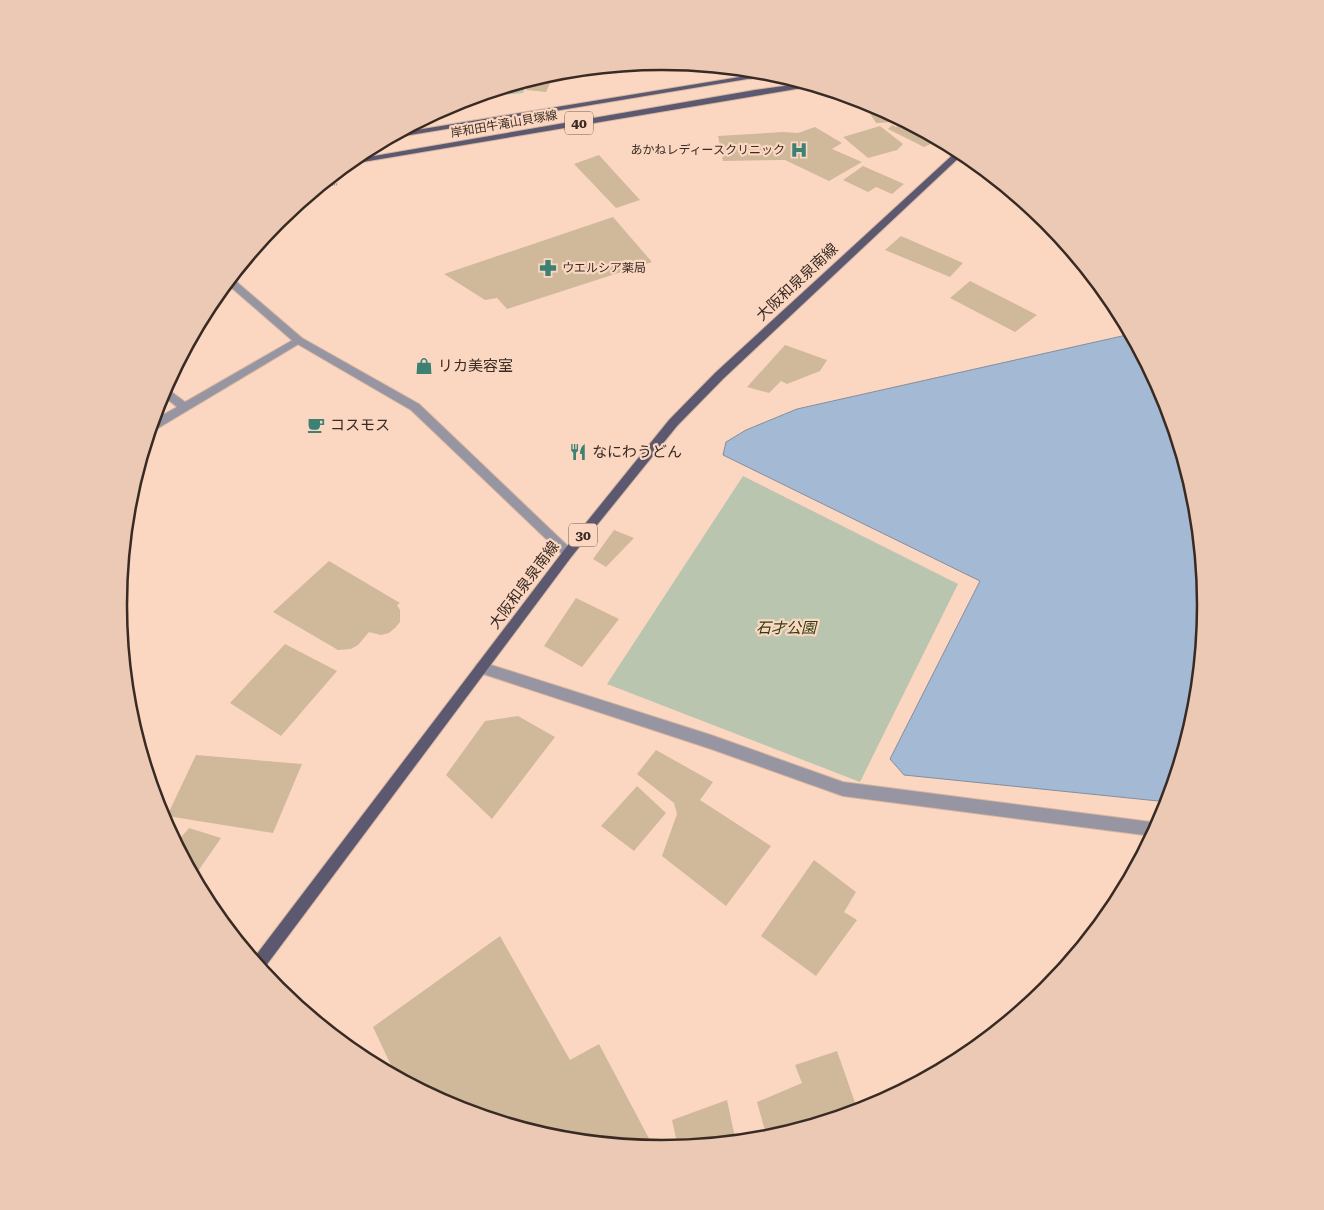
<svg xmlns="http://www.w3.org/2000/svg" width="1324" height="1210" viewBox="0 0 1324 1210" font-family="'Roboto Serif','Noto Sans JP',serif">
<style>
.green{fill:#bac5af}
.water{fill:#a4b9d3;stroke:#848e9e}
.building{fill:#d0b99a}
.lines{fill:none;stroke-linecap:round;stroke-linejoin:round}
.minor-casing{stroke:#d4b5a2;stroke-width:2}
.tertiary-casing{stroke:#d4b5a2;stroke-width:2}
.primary-casing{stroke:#d4b5a2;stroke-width:2}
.path{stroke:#a3897a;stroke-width:2;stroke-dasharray:1 1;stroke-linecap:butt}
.minor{fill:#9795a2;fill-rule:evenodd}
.tertiary{fill:#9795a2;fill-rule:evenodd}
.primary{fill:#5b586f;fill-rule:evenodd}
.labels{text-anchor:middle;stroke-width:4.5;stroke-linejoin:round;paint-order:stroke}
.far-street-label{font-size:12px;fill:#392b23;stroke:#fbd7c2}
.far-poi-label{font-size:12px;fill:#392b23;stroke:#fbd7c2;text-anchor:end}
.shield{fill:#fbd7c2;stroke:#735f53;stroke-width:1}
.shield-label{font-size:14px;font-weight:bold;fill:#392b23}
.street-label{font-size:15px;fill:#392b23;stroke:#fbd7c2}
.poi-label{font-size:15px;fill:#392b23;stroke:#fbd7c2;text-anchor:start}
.park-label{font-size:15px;font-style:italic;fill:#2c3e0f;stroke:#fbd7c2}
.rim{fill:none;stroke:#392b23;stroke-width:2.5}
</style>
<rect width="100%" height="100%" fill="#fbd7c2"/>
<path class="green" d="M 528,80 L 523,93 L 482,97 L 481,94 Z
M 743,476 L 958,584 L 860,782 L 607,684 Z"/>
<path class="water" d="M 1131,334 L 1164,397 L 1195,499 L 1206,605 L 1195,711 L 1168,802 L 904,775 L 890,759 L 980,581 L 723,455 L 726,442 L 746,430 L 797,409 Z"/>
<path class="building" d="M 555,72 L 546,92 L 526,90 L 531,79 Z
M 879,107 L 888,112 L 895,122 L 876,123 L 867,109 Z
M 902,123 L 908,126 L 911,124 L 940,140 L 924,147 L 888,129 L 892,125 L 896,127 Z
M 880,126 L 903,144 L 897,150 L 868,158 L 843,137 Z
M 815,127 L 842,143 L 832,149 L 862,162 L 829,181 L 785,160 L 723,161 L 718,136 L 783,132 L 798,133 Z
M 599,155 L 640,200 L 616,208 L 574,164 Z
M 863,166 L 904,184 L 892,194 L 876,187 L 868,192 L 843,180 Z
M 613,217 L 652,262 L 507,309 L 497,298 L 485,300 L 444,274 Z
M 901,236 L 963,263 L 950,277 L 885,250 Z
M 970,281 L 1037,315 L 1015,332 L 950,298 Z
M 785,345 L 827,360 L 820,371 L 787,384 L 781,381 L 769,393 L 747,387 Z
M 614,530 L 634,538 L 606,567 L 593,559 Z
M 329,561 L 400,603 L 397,605 L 400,610 L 400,622 L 395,628 L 389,633 L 381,635 L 369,632 L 358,645 L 351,649 L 338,650 L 273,612 Z
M 576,598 L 619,619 L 582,667 L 544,646 Z
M 285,644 L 337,671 L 281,736 L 230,703 Z
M 518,716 L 555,737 L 492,819 L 446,775 L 485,721 Z
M 656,750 L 713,782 L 700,800 L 771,846 L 726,906 L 662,856 L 677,814 L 674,803 L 637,774 Z
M 196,755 L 302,764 L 273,833 L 167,816 Z
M 637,786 L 666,813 L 634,851 L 601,826 Z
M 189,828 L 221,838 L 194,877 L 176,843 Z
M 814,860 L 856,892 L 844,912 L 857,920 L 816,976 L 761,936 Z
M 500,936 L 570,1060 L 599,1044 L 654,1148 L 556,1138 L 454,1107 L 396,1076 L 373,1027 Z
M 837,1051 L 858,1111 L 767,1138 L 757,1102 L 802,1083 L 795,1065 Z
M 727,1100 L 736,1142 L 678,1147 L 672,1120 Z"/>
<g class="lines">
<g class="minor-casing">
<path id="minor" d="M 743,69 L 750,70 L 757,77 L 750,79 Z
M 298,337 L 302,338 L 302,342 L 155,430 L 149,431 L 152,421 L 177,407 L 161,394 L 165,387 L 185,402 Z
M 482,662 L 711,735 L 843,782 L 1159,823 L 1152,836 L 843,796 L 711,749 L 477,672 L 475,668 L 477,664 Z"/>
</g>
<g class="tertiary-casing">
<path id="tertiary" d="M 231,277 L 302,338 L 419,404 L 572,550 L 574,553 L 572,556 L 564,556 L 411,410 L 294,342 L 226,283 Z"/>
</g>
<g class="primary-casing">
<path id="primary" d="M 770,72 L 777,74 L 392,138 L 389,137 L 398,133 Z
M 806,83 L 814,86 L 345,165 L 351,160 L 755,90 Z
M 958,150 L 964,153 L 723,379 L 677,426 L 572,556 L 262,971 L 253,959 L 564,550 L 669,420 L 715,373 Z"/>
</g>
<path class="path" d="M 832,97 L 843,95
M 318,187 L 338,184"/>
<use href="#minor" class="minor"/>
<use href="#tertiary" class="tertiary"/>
<use href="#primary" class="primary"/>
</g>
<defs>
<g id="hospital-bare" transform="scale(1.35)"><path d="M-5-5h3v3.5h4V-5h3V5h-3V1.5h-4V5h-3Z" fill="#3d8175" stroke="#fbd7c2" stroke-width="2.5" paint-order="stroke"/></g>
<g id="pharmacy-bare" transform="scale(1.35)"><path d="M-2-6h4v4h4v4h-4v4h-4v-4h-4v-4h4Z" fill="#3d8175" stroke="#fbd7c2" stroke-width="2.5" paint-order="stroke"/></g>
<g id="shop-bare" transform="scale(1.35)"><path d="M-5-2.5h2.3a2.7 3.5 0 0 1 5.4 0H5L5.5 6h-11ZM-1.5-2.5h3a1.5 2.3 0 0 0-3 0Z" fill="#3d8175" stroke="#fbd7c2" stroke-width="2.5" paint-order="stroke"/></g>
<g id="cafe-bare" transform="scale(1.35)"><path d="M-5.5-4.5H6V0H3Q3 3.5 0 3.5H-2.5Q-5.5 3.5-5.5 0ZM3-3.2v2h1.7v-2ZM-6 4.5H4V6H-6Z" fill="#3d8175" stroke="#fbd7c2" stroke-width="2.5" paint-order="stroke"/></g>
<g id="restaurant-bare" transform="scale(1.35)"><path d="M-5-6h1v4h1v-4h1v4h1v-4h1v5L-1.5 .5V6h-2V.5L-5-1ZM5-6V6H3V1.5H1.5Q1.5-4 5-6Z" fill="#3d8175" stroke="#fbd7c2" stroke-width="2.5" paint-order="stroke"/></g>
</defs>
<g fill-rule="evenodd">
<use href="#hospital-bare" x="799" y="150"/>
<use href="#pharmacy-bare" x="548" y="268"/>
<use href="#shop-bare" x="424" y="366"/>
<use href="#cafe-bare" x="316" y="425"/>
<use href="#restaurant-bare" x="578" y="452"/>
</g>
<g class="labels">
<g class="far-street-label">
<text transform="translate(504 124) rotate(-10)" y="4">岸和田牛滝山貝塚線</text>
</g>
<g class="far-poi-label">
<text x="785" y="154">あかねレディースクリニック</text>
<text x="562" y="272" text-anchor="start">ウエルシア薬局</text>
</g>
<g class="shield">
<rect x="565" y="111.5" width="28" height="23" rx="4"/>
<rect x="569" y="523.5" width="28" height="23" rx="4"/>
</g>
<g class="shield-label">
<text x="579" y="128">40</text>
<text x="583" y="540">30</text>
</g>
<g class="street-label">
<text transform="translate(797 282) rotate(-43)" y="5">大阪和泉泉南線</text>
<text transform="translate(524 585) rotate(-53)" y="5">大阪和泉泉南線</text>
</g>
<g class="poi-label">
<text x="438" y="371">リカ美容室</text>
<text x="330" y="430">コスモス</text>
<text x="592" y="457">なにわうどん</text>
</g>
<g class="park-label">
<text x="786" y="633">石才公園</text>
</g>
</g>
<path d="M0 0H1324V1210H0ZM127 605a535 535 0 1 1 1070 0a535 535 0 1 1-1070 0Z" fill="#ebc9b5" fill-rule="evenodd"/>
<path class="rim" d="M127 605a535 535 0 1 1 1070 0a535 535 0 1 1-1070 0Z"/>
</svg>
